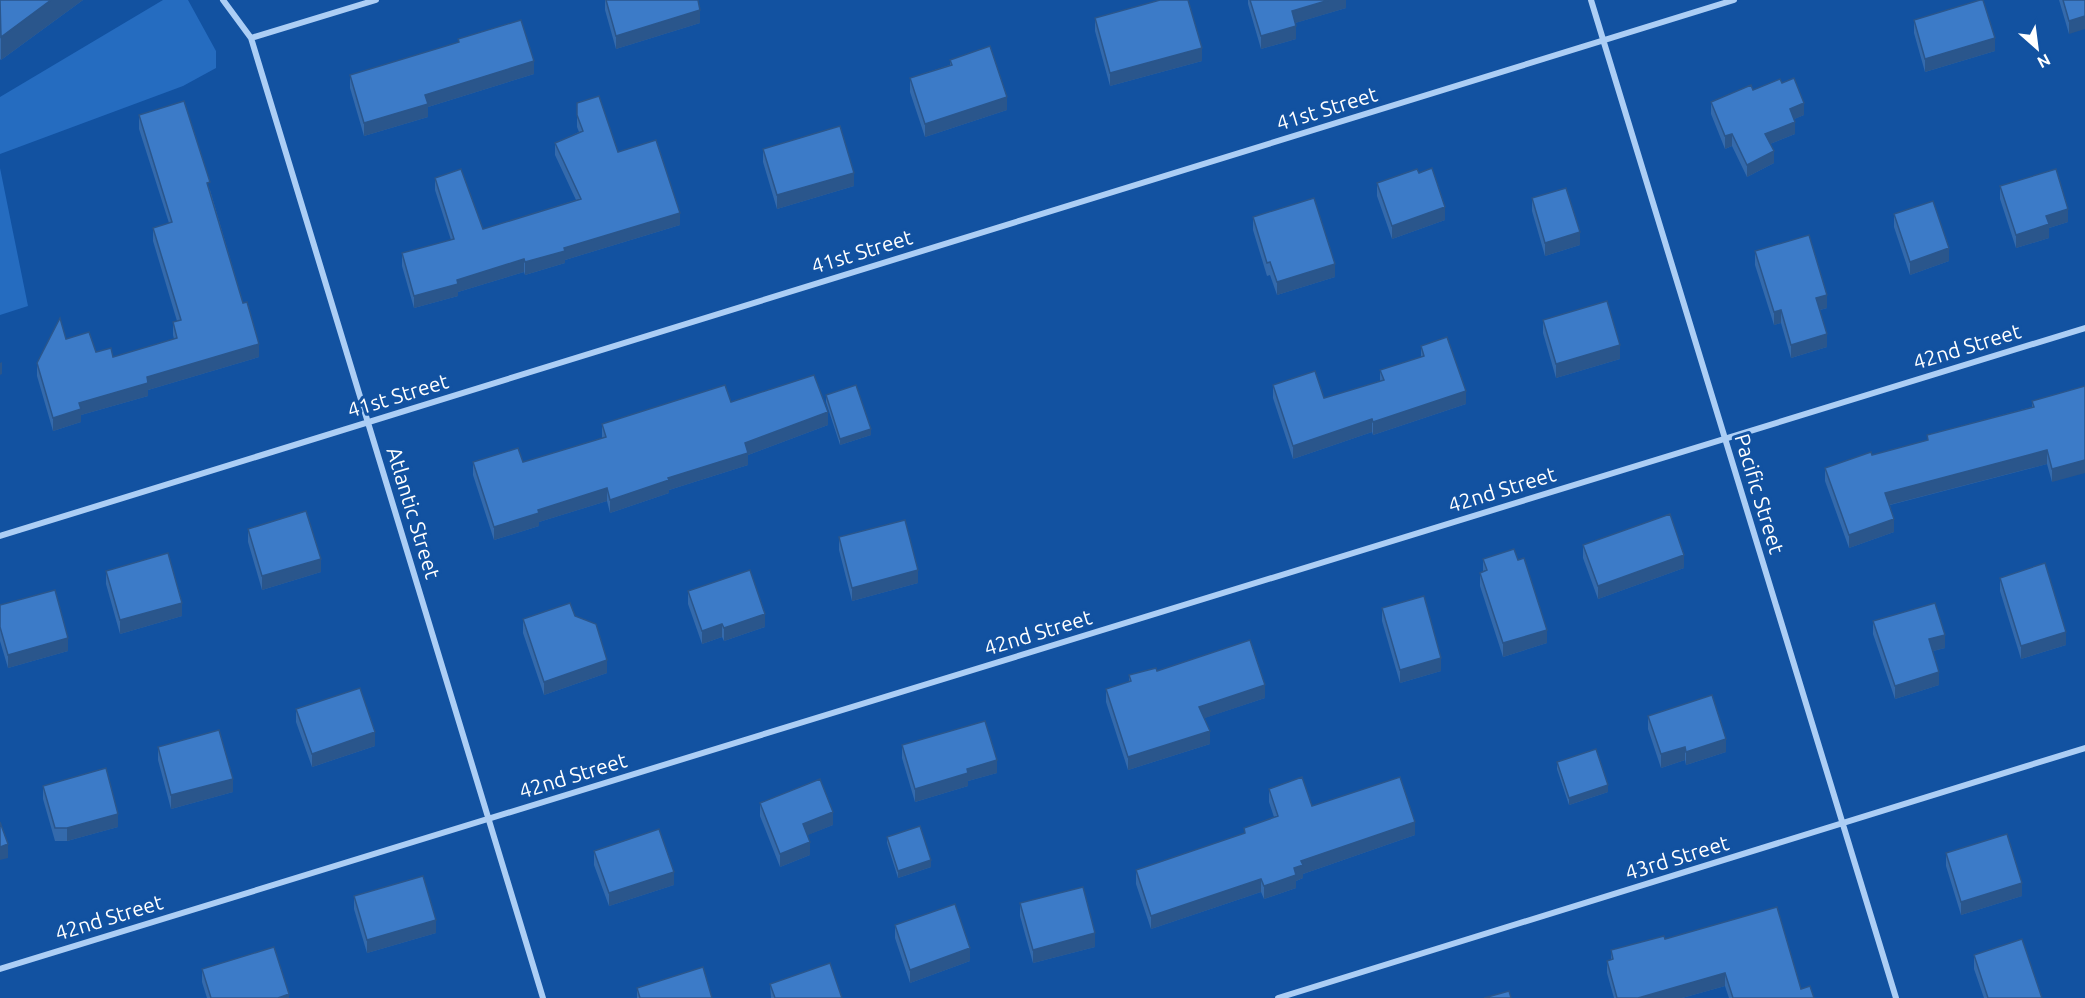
<svg xmlns="http://www.w3.org/2000/svg" width="2085" height="998" viewBox="0 0 2085 998" font-family="Ubuntu,sans-serif">
<style>
.green{fill:#256cc0}
.lines{fill:none;stroke-linecap:round;stroke-linejoin:round}
.minor{stroke:#accef5;stroke-width:6}
.wall{fill:#346aac}
.shaded-wall{fill:#2a568c}
.building{fill:#3c7bc8;stroke:#2a568c;stroke-width:1.5}
.labels{text-anchor:middle;stroke-width:6;stroke-linejoin:round;paint-order:stroke}
.street-label{font-size:21px;fill:#fff;stroke:#1252a1}
</style>
<rect width="100%" height="100%" fill="#1252a1"/>
<path class="green" d="M 163,0 L 188,0 L 216,51 L 216,68 L 183,86 L 0,154 L 0,97 Z
M 0,168 L 28,306 L 0,315 Z"/>
<g class="lines">
<path class="minor" d="M 223,0 L 251,38 L 543,998
M 1591,0 L 1896,998
M 251,38 L 376,0
M 0,536 L 1734,0
M 0,969 L 2085,328
M 1278,998 L 2085,748"/>
</g>
<path class="wall" d="M 0,0 L 83,0 L 1,60 L 0,59 Z
M 605,0 L 698,0 L 700,23 L 616,49 L 605,10 Z
M 1248,0 L 1346,0 L 1346,8 L 1295,23 L 1296,39 L 1261,49 L 1248,4 Z
M 2059,0 L 2085,0 L 2069,34 Z
M 1095,18 L 1202,61 L 1110,86 L 1095,31 Z
M 1914,20 L 1995,51 L 1925,72 L 1914,33 Z
M 458,39 L 534,74 L 428,107 L 428,117 L 364,136 L 350,88 L 350,75 L 458,43 Z
M 950,60 L 1007,110 L 925,137 L 910,92 L 910,78 L 950,65 Z
M 1782,83 L 1804,115 L 1794,119 L 1795,134 L 1770,144 L 1774,163 L 1747,177 L 1732,146 L 1725,149 L 1711,114 L 1711,102 Z
M 577,103 L 680,225 L 565,260 L 565,263 L 525,275 L 524,272 L 458,292 L 458,296 L 414,308 L 402,266 L 402,253 L 451,240 L 435,190 L 435,178 L 483,229 L 576,200 L 555,155 L 555,143 L 579,132 L 577,127 Z
M 139,115 L 210,190 L 259,357 L 148,390 L 148,396 L 81,415 L 81,422 L 53,431 L 37,376 L 37,363 L 66,339 L 96,352 L 113,357 L 174,339 L 173,335 L 173,322 L 177,321 L 153,241 L 153,228 L 169,223 L 139,129 Z
M 763,149 L 854,186 L 777,209 L 763,162 Z
M 1419,173 L 1445,220 L 1392,239 L 1377,196 L 1377,183 Z
M 2000,186 L 2068,222 L 2049,228 L 2049,238 L 2016,248 L 2000,199 Z
M 1532,198 L 1580,245 L 1545,256 L 1532,211 Z
M 1894,214 L 1949,261 L 1910,275 L 1894,227 Z
M 1253,217 L 1335,277 L 1277,295 L 1270,275 L 1267,276 L 1253,230 Z
M 1755,251 L 1827,308 L 1820,310 L 1827,347 L 1791,358 L 1781,323 L 1774,325 L 1755,265 Z
M 1543,320 L 1620,359 L 1556,378 L 1543,333 Z
M 1421,346 L 1466,404 L 1373,435 L 1372,432 L 1293,459 L 1273,398 L 1273,385 L 1324,398 L 1380,381 L 1380,370 L 1421,357 Z
M 2085,386 L 2052,482 L 2047,464 L 1890,505 L 1894,532 L 1849,548 L 1825,481 L 1825,468 L 1927,441 L 1927,435 L 2032,407 L 2032,401 Z
M 826,395 L 871,435 L 840,445 L 826,402 Z
M 731,402 L 828,425 L 748,455 L 748,465 L 669,490 L 669,493 L 610,513 L 607,501 L 539,522 L 539,526 L 494,540 L 473,475 L 473,462 L 523,462 L 602,438 L 602,424 Z
M 248,529 L 321,572 L 262,590 L 248,542 Z
M 839,537 L 918,583 L 852,601 L 839,550 Z
M 1583,545 L 1684,568 L 1598,599 L 1583,558 Z
M 1483,559 L 1547,643 L 1503,657 L 1480,586 L 1480,573 L 1483,572 Z
M 106,571 L 182,616 L 120,634 L 106,584 Z
M 2000,578 L 2066,645 L 2021,659 L 2000,591 Z
M 688,591 L 765,627 L 724,641 L 722,637 L 702,644 L 688,604 Z
M 0,605 L 68,651 L 8,668 L 0,641 Z
M 1382,608 L 1441,671 L 1400,683 L 1382,621 Z
M 575,616 L 607,673 L 544,695 L 523,633 L 523,619 Z
M 1873,621 L 1945,648 L 1933,651 L 1939,685 L 1895,699 L 1873,634 Z
M 1157,671 L 1265,698 L 1204,718 L 1210,744 L 1128,770 L 1106,702 L 1106,689 L 1129,682 L 1129,675 Z
M 296,709 L 375,746 L 312,767 L 296,722 Z
M 1648,716 L 1726,752 L 1686,765 L 1685,760 L 1661,768 L 1648,729 Z
M 902,745 L 997,773 L 968,781 L 968,786 L 915,802 L 902,758 Z
M 158,747 L 233,792 L 171,809 L 158,760 Z
M 1557,762 L 1608,792 L 1569,805 L 1557,769 Z
M 43,786 L 118,827 L 67,841 L 55,841 L 43,799 Z
M 1269,789 L 1312,806 L 1415,835 L 1303,874 L 1303,878 L 1296,881 L 1296,888 L 1264,899 L 1261,892 L 1151,929 L 1136,884 L 1136,870 L 1244,834 L 1244,828 L 1274,817 L 1269,802 Z
M 760,803 L 833,825 L 807,835 L 810,855 L 780,867 L 760,816 Z
M 887,837 L 931,867 L 898,878 L 887,843 Z
M 594,851 L 674,885 L 609,906 L 594,865 Z
M 1946,853 L 2022,896 L 1961,915 L 1946,866 Z
M 354,896 L 436,933 L 367,953 L 354,909 Z
M 1020,903 L 1095,947 L 1033,963 L 1020,916 Z
M 895,925 L 970,961 L 910,983 L 895,938 Z
M 1665,939 L 1801,989 L 1814,998 L 1729,998 L 1725,986 L 1682,998 L 1614,998 L 1607,973 L 1607,961 L 1611,960 L 1611,950 Z
M 1974,955 L 2042,998 L 1984,998 L 1974,969 Z
M 202,969 L 289,998 L 207,998 L 202,982 Z
M 770,984 L 842,998 L 771,998 Z
M 637,988 L 712,998 L 637,998 Z"/>
<path class="shaded-wall" d="M 51,0 L 83,0 L 1,60 L 1,37 Z
M 1329,0 L 1346,0 L 1346,8 L 1292,24 L 1292,11 Z
M 700,10 L 700,23 L 616,49 L 616,36 Z
M 2085,16 L 2085,29 L 2069,34 L 2069,21 Z
M 1296,26 L 1296,39 L 1261,49 L 1261,36 Z
M 1995,38 L 1995,51 L 1925,72 L 1925,59 Z
M 1202,48 L 1202,61 L 1110,86 L 1110,73 Z
M 534,61 L 534,74 L 428,107 L 428,117 L 364,136 L 364,123 L 425,95 Z
M 1007,97 L 1007,110 L 925,137 L 925,124 Z
M 1804,103 L 1804,115 L 1790,121 L 1790,109 Z
M 1795,122 L 1795,134 L 1765,146 L 1765,134 Z
M 1732,134 L 1732,146 L 1725,149 L 1725,136 Z
M 1774,151 L 1774,163 L 1747,177 L 1747,165 Z
M 854,173 L 854,186 L 777,209 L 777,195 Z
M 1445,207 L 1445,220 L 1392,239 L 1392,226 Z
M 2068,209 L 2068,222 L 2049,228 L 2049,238 L 2016,248 L 2016,235 L 2046,216 Z
M 680,213 L 680,225 L 565,260 L 565,263 L 525,275 L 525,262 L 564,248 Z
M 1580,232 L 1580,245 L 1545,256 L 1545,243 Z
M 1949,248 L 1949,261 L 1910,275 L 1910,262 Z
M 524,259 L 524,272 L 458,292 L 458,296 L 414,308 L 414,296 L 457,280 Z
M 1335,264 L 1335,277 L 1277,295 L 1277,282 Z
M 1827,295 L 1827,308 L 1816,311 L 1816,298 Z
M 1781,310 L 1781,323 L 1774,325 L 1774,312 Z
M 1827,334 L 1827,347 L 1791,358 L 1791,345 Z
M 259,344 L 259,357 L 148,390 L 148,396 L 81,415 L 81,422 L 53,431 L 53,418 L 79,403 L 147,377 Z
M 1620,345 L 1620,359 L 1556,378 L 1556,364 Z
M 2,362 L 2,374 L 0,375 L 0,363 Z
M 1466,391 L 1466,404 L 1373,435 L 1373,422 Z
M 828,412 L 828,425 L 748,455 L 748,465 L 669,490 L 669,493 L 610,513 L 610,500 L 745,443 Z
M 1372,419 L 1372,432 L 1293,459 L 1293,446 Z
M 871,429 L 871,435 L 840,445 L 840,439 Z
M 2047,450 L 2047,464 L 1885,506 L 1885,493 Z
M 2085,460 L 2085,473 L 2052,482 L 2052,469 Z
M 607,488 L 607,501 L 539,522 L 539,526 L 494,540 L 494,527 L 538,510 Z
M 1894,519 L 1894,532 L 1849,548 L 1849,535 Z
M 1684,555 L 1684,568 L 1598,599 L 1598,586 Z
M 321,559 L 321,572 L 262,590 L 262,576 Z
M 918,570 L 918,583 L 852,601 L 852,588 Z
M 182,603 L 182,616 L 120,634 L 120,620 Z
M 765,614 L 765,627 L 724,641 L 724,628 Z
M 722,624 L 722,637 L 702,644 L 702,631 Z
M 1547,630 L 1547,643 L 1503,657 L 1503,643 Z
M 2066,632 L 2066,645 L 2021,659 L 2021,646 Z
M 1945,635 L 1945,648 L 1929,652 L 1929,639 Z
M 68,638 L 68,651 L 8,668 L 8,655 Z
M 1441,658 L 1441,671 L 1400,683 L 1400,670 Z
M 607,660 L 607,673 L 544,695 L 544,682 Z
M 1939,672 L 1939,685 L 1895,699 L 1895,686 Z
M 1265,685 L 1265,698 L 1199,720 L 1199,707 Z
M 1210,731 L 1210,744 L 1128,770 L 1128,757 Z
M 375,732 L 375,746 L 312,767 L 312,754 Z
M 1726,739 L 1726,752 L 1686,765 L 1686,752 Z
M 1685,747 L 1685,760 L 1661,768 L 1661,754 Z
M 997,760 L 997,773 L 968,781 L 968,786 L 915,802 L 915,789 L 967,769 Z
M 233,779 L 233,792 L 171,809 L 171,795 Z
M 1608,785 L 1608,792 L 1569,805 L 1569,798 Z
M 833,812 L 833,825 L 803,837 L 803,824 Z
M 118,814 L 118,827 L 67,841 L 67,828 Z
M 1415,822 L 1415,835 L 1303,874 L 1303,878 L 1296,881 L 1296,888 L 1264,899 L 1264,886 L 1294,868 L 1301,861 Z
M 810,842 L 810,855 L 780,867 L 780,854 Z
M 8,844 L 8,858 L 0,860 L 0,847 Z
M 931,860 L 931,867 L 898,878 L 898,871 Z
M 674,872 L 674,885 L 609,906 L 609,893 Z
M 1261,879 L 1261,892 L 1151,929 L 1151,916 Z
M 2022,883 L 2022,896 L 1961,915 L 1961,902 Z
M 436,920 L 436,933 L 367,953 L 367,940 Z
M 1095,933 L 1095,947 L 1033,963 L 1033,950 Z
M 970,948 L 970,961 L 910,983 L 910,970 Z
M 1725,973 L 1725,986 L 1682,998 L 1638,998 Z
M 289,994 L 289,998 L 278,998 Z"/>
<path class="building" d="M 0,0 L 51,0 L 1,37 Z
M 606,0 L 698,0 L 700,10 L 616,36 Z
M 1160,0 L 1188,0 L 1202,48 L 1110,73 L 1095,18 Z
M 1250,0 L 1329,0 L 1292,11 L 1296,26 L 1261,36 Z
M 1980,0 L 1983,0 L 1995,38 L 1925,59 L 1914,20 Z
M 2063,0 L 2085,0 L 2085,16 L 2069,21 Z
M 521,20 L 534,61 L 425,95 L 428,104 L 364,123 L 350,75 L 459,42 L 458,39 Z
M 990,46 L 1007,97 L 925,124 L 910,78 L 952,65 L 950,60 Z
M 1794,78 L 1804,103 L 1790,109 L 1795,122 L 1765,134 L 1774,151 L 1747,165 L 1732,134 L 1725,136 L 1711,102 L 1751,85 L 1753,90 L 1780,79 L 1782,83 Z
M 599,96 L 618,152 L 656,140 L 680,213 L 564,248 L 565,251 L 525,262 L 524,259 L 457,280 L 458,284 L 414,296 L 402,253 L 454,239 L 435,178 L 461,169 L 483,229 L 581,199 L 555,143 L 583,131 L 577,115 L 577,103 Z
M 184,101 L 210,182 L 207,183 L 243,303 L 247,302 L 259,344 L 147,377 L 148,383 L 79,403 L 81,409 L 53,418 L 37,363 L 60,318 L 66,339 L 89,332 L 96,352 L 111,348 L 113,357 L 177,338 L 173,322 L 181,320 L 153,228 L 172,222 L 139,115 Z
M 840,126 L 854,173 L 777,195 L 763,149 Z
M 1432,168 L 1445,207 L 1392,226 L 1377,183 L 1417,169 L 1419,173 Z
M 2056,169 L 2068,209 L 2046,216 L 2049,224 L 2016,235 L 2000,186 Z
M 1566,188 L 1580,232 L 1545,243 L 1532,198 Z
M 1314,198 L 1335,264 L 1277,282 L 1270,262 L 1267,263 L 1253,217 Z
M 1933,201 L 1949,248 L 1910,262 L 1894,214 Z
M 1809,235 L 1827,295 L 1816,298 L 1827,334 L 1791,345 L 1781,310 L 1774,312 L 1755,251 Z
M 1607,301 L 1620,345 L 1556,364 L 1543,320 Z
M 1447,337 L 1466,391 L 1373,422 L 1372,419 L 1293,446 L 1273,385 L 1315,371 L 1324,398 L 1384,380 L 1380,370 L 1424,356 L 1421,346 Z
M 814,375 L 828,412 L 745,443 L 748,453 L 668,478 L 669,480 L 610,500 L 607,488 L 538,510 L 539,513 L 494,527 L 473,462 L 518,448 L 523,462 L 606,437 L 602,424 L 725,385 L 731,402 Z
M 856,385 L 871,429 L 840,439 L 826,395 Z
M 2085,386 L 2085,460 L 2052,469 L 2047,450 L 1885,493 L 1894,519 L 1849,535 L 1825,468 L 1871,452 L 1872,455 L 1928,440 L 1927,435 L 2034,407 L 2032,401 Z
M 306,511 L 321,559 L 262,576 L 248,529 Z
M 1670,514 L 1684,555 L 1598,586 L 1583,545 Z
M 905,520 L 918,570 L 852,588 L 839,537 Z
M 1514,549 L 1518,560 L 1524,558 L 1547,630 L 1503,643 L 1480,573 L 1487,570 L 1483,559 Z
M 168,553 L 182,603 L 120,620 L 106,571 Z
M 2045,563 L 2066,632 L 2021,646 L 2000,578 Z
M 750,570 L 765,614 L 724,628 L 722,624 L 702,631 L 688,591 Z
M 55,590 L 68,638 L 8,655 L 0,627 L 0,605 Z
M 1424,596 L 1441,658 L 1400,670 L 1382,608 Z
M 570,603 L 575,616 L 596,624 L 607,660 L 544,682 L 523,619 Z
M 1935,603 L 1945,635 L 1929,639 L 1939,672 L 1895,686 L 1873,621 Z
M 1250,640 L 1265,685 L 1199,707 L 1210,731 L 1128,757 L 1106,689 L 1131,681 L 1129,675 L 1156,668 L 1157,671 Z
M 360,688 L 375,732 L 312,754 L 296,709 Z
M 1712,695 L 1726,739 L 1686,752 L 1685,747 L 1661,754 L 1648,716 Z
M 985,721 L 997,760 L 967,769 L 968,773 L 915,789 L 902,745 Z
M 219,730 L 233,779 L 171,795 L 158,747 Z
M 1596,749 L 1608,785 L 1569,798 L 1557,762 Z
M 106,768 L 118,814 L 67,828 L 55,828 L 43,786 Z
M 1302,777 L 1312,806 L 1400,777 L 1415,822 L 1301,861 L 1303,865 L 1294,868 L 1296,875 L 1264,886 L 1261,879 L 1151,916 L 1136,870 L 1245,833 L 1244,828 L 1278,816 L 1269,789 Z
M 820,779 L 833,812 L 803,824 L 810,842 L 780,854 L 760,803 Z
M 0,822 L 8,844 L 0,847 Z
M 920,826 L 931,860 L 898,871 L 887,837 Z
M 659,829 L 674,872 L 609,893 L 594,851 Z
M 2007,834 L 2022,883 L 1961,902 L 1946,853 Z
M 423,876 L 436,920 L 367,940 L 354,896 Z
M 1083,887 L 1095,933 L 1033,950 L 1020,903 Z
M 955,904 L 970,948 L 910,970 L 895,925 Z
M 1777,907 L 1801,989 L 1810,986 L 1814,998 L 1733,998 L 1725,973 L 1638,998 L 1617,998 L 1607,961 L 1613,959 L 1611,950 L 1664,936 L 1665,939 Z
M 2022,939 L 2042,998 L 1988,998 L 1974,955 Z
M 274,947 L 289,994 L 278,998 L 211,998 L 202,969 Z
M 830,963 L 842,998 L 775,998 L 770,984 Z
M 703,967 L 712,998 L 640,998 L 637,988 Z
M 1509,991 L 1511,998 L 1484,998 Z"/>
<g class="labels">
<g class="street-label">
<text transform="translate(1327 109) rotate(-17)" y="7">41st Street</text>
<text transform="translate(862 252) rotate(-17)" y="7">41st Street</text>
<text transform="translate(1967 347) rotate(-17)" y="7">42nd Street</text>
<text transform="translate(398 396) rotate(-17)" y="7">41st Street</text>
<text transform="translate(1502 490) rotate(-17)" y="7">42nd Street</text>
<text transform="translate(1759 494) rotate(73)" y="7">Pacific Street</text>
<text transform="translate(413 513) rotate(73)" y="7">Atlantic Street</text>
<text transform="translate(1038 633) rotate(-17)" y="7">42nd Street</text>
<text transform="translate(573 776) rotate(-17)" y="7">42nd Street</text>
<text transform="translate(1677 858) rotate(-17)" y="7">43rd Street</text>
<text transform="translate(109 918) rotate(-17)" y="7">42nd Street</text>
</g>
</g>
<g transform="translate(2037 48) rotate(152)" stroke="#1252a1" stroke-width="4.5" paint-order="stroke">
<path d="M0-4.5L10 22L0 15L-10 22Z" fill="#ffffff"/>
<text y="-9" font-size="16" font-weight="bold" text-anchor="middle" fill="#ffffff">N</text>
</g>
</svg>
